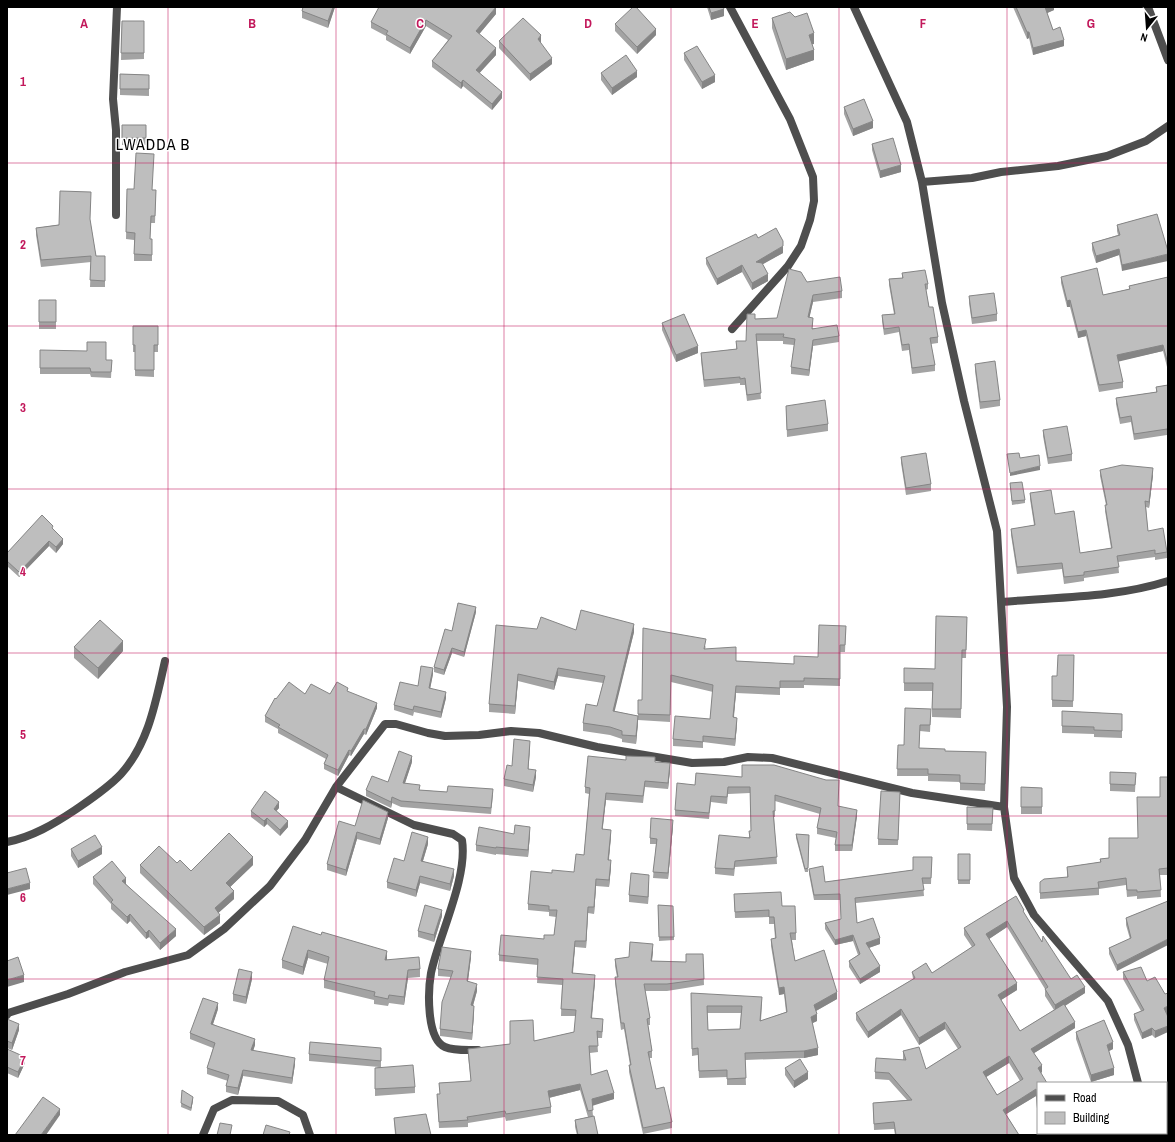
<svg xmlns="http://www.w3.org/2000/svg" width="1175" height="1142" viewBox="0 0 1175 1142" font-family="'Archivo Narrow',sans-serif">
<style>
.lines{fill:none;stroke-linecap:round;stroke-linejoin:round}
.street{stroke:#4e4e4e;stroke-width:8}
.wall{fill:#a3a3a3;fill-rule:evenodd}
.shaded-wall{fill:#858585}
.building{fill:#bebebe;stroke:#858585;fill-rule:evenodd}
.grid{fill:none;stroke:#c2185b;stroke-width:1;stroke-opacity:0.55}
.labels{text-anchor:middle;stroke-width:3;stroke-linejoin:round;paint-order:stroke}
.quarter-label{font-size:16px;letter-spacing:1px;fill:#000;stroke:#fff}
.grid-label{font-size:13px;text-anchor:middle;font-weight:bold;fill:#c2185b;stroke:#fff;stroke-width:3;stroke-linejoin:round;paint-order:stroke}
</style>
<rect width="100%" height="100%" fill="#fff"/>
<g class="lines">
<path class="street" d="M 730,7 L 790,119 L 813,177 L 814,201 L 810,220 L 801,246 L 788,266 L 732,329
M 854,7 L 907,122 L 922,182 L 942,303 L 964,401 L 997,531 L 1007,707 L 1004,807 L 1014,878 L 1034,915 L 1108,1001 L 1128,1045 L 1138,1083
M 1148,7 L 1168,60
M 922,182 L 972,178 L 1001,172 L 1058,166 L 1107,156 L 1146,141 L 1168,126
M 116,215 L 116,130 L 113,99 L 117,7
M 1001,602 C 1056,597 1115,598 1168,581
M 336,787 L 414,825 L 453,834 L 462,840 C 468,878 439,935 431,973 C 428,990 426,1039 445,1047 C 454,1051 467,1050 478,1050
M 7,842 C 32,837 54,824 75,810 C 91,799 108,788 121,774 C 149,743 156,700 165,661
M 7,1015 L 8,1013 L 68,994 L 125,972 L 188,955 L 224,929 L 270,886 L 305,840 L 336,787 L 385,724 L 396,724 L 428,733 L 445,736 L 479,735 L 511,731 L 539,733 L 597,747 L 692,763 L 724,762 L 748,757 L 772,758 L 912,793 L 1004,807
M 1146,1133 L 1146,1135
M 203,1135 L 214,1109 L 232,1100 L 278,1101 L 303,1115 L 310,1135"/>
</g>
<path class="wall" d="M 335,7 L 328,28 L 302,18 L 302,11 Z
M 707,7 L 723,7 L 724,16 L 711,20 Z
M 1013,7 L 1054,7 L 1054,10 L 1047,13 L 1053,30 L 1064,46 L 1033,55 L 1029,38 L 1027,39 Z
M 496,14 L 479,34 L 496,55 L 479,73 L 502,98 L 492,110 L 463,86 L 461,89 L 432,67 L 432,61 L 448,40 L 426,26 L 410,54 L 386,40 L 386,36 L 371,28 L 371,22 Z
M 772,18 L 814,44 L 812,44 L 814,60 L 786,70 L 772,28 Z
M 122,21 L 144,21 L 144,59 L 121,60 Z
M 615,24 L 656,35 L 637,54 L 615,31 Z
M 499,41 L 541,42 L 540,43 L 552,64 L 530,81 L 499,48 Z
M 684,53 L 715,82 L 702,89 L 684,60 Z
M 601,73 L 637,77 L 612,95 L 601,80 Z
M 120,74 L 149,75 L 149,96 L 120,95 Z
M 844,107 L 873,128 L 853,136 L 844,114 Z
M 122,125 L 146,125 L 146,145 L 122,145 Z
M 872,144 L 901,172 L 880,178 L 872,150 Z
M 127,189 L 156,190 L 155,223 L 151,223 L 150,239 L 152,239 L 152,261 L 134,261 L 134,240 L 126,239 Z
M 1157,214 L 1122,271 L 1119,255 L 1096,263 L 1092,250 L 1092,243 L 1118,235 L 1117,231 L 1117,225 Z
M 90,220 L 96,256 L 105,256 L 105,287 L 90,287 L 91,262 L 41,267 L 36,235 L 36,228 Z
M 758,238 L 783,253 L 762,264 L 768,281 L 752,290 L 742,272 L 717,285 L 706,264 L 706,258 Z
M 902,273 L 928,284 L 928,289 L 926,290 L 929,307 L 938,337 L 938,343 L 931,344 L 935,365 L 935,371 L 912,374 L 909,350 L 902,351 L 899,332 L 884,335 L 882,321 L 882,315 L 894,314 L 889,285 L 889,279 L 902,278 Z
M 1061,277 L 1103,295 L 1129,289 L 1129,286 L 1168,277 L 1168,371 L 1163,351 L 1118,361 L 1123,382 L 1123,388 L 1099,392 L 1086,336 L 1078,338 L 1070,307 L 1067,307 L 1061,283 Z
M 807,282 L 842,291 L 842,298 L 813,302 L 809,318 L 813,324 L 812,328 L 839,336 L 839,342 L 813,346 L 809,376 L 791,374 L 791,367 L 794,345 L 783,344 L 783,341 L 757,341 L 761,399 L 747,401 L 745,385 L 740,385 L 740,383 L 704,387 L 701,360 L 701,353 L 736,349 L 736,341 L 746,341 L 755,319 L 777,318 Z
M 969,296 L 997,314 L 997,321 L 972,324 L 969,303 Z
M 39,300 L 56,300 L 56,329 L 39,329 Z
M 662,323 L 698,353 L 676,362 L 662,330 Z
M 133,326 L 158,326 L 158,352 L 154,352 L 154,377 L 135,376 L 135,352 L 133,352 Z
M 40,350 L 106,360 L 112,360 L 111,378 L 91,377 L 90,374 L 40,374 Z
M 975,364 L 1000,400 L 1000,406 L 980,409 L 975,371 Z
M 1168,385 L 1168,441 L 1167,435 L 1134,440 L 1131,422 L 1120,424 L 1116,404 L 1116,398 L 1156,392 L 1156,387 Z
M 786,406 L 828,424 L 828,431 L 787,437 Z
M 1043,430 L 1072,454 L 1072,461 L 1048,464 L 1043,436 Z
M 901,457 L 931,484 L 931,491 L 906,495 L 901,463 Z
M 1100,470 L 1153,475 L 1149,508 L 1146,507 L 1148,531 L 1167,552 L 1167,558 L 1155,560 L 1155,557 L 1118,562 L 1119,573 L 1084,578 L 1084,581 L 1064,584 L 1062,569 L 1017,574 L 1011,535 L 1011,529 L 1034,525 L 1030,499 L 1030,493 L 1055,514 L 1080,553 L 1111,548 L 1105,511 L 1106,505 L 1100,476 Z
M 1010,483 L 1025,500 L 1025,503 L 1012,505 Z
M 53,529 L 63,544 L 56,553 L 49,546 L 19,577 L 7,566 L 7,553 Z
M 476,612 L 464,657 L 452,653 L 444,675 L 434,672 L 434,667 L 452,631 Z
M 967,617 L 966,658 L 962,658 L 961,718 L 932,717 L 932,691 L 904,691 L 904,668 L 935,669 Z
M 846,626 L 845,652 L 840,652 L 840,686 L 804,685 L 804,688 L 780,688 L 780,695 L 736,693 L 734,717 L 737,724 L 735,746 L 703,742 L 703,748 L 673,746 L 673,739 L 710,719 L 713,692 L 671,682 L 670,722 L 638,720 L 636,744 L 622,742 L 622,739 L 610,735 L 583,731 L 583,723 L 597,706 L 603,683 L 558,676 L 554,690 L 518,681 L 515,714 L 489,712 L 489,704 L 537,629 L 576,630 L 634,632 L 614,711 L 638,716 L 638,700 L 642,700 L 706,646 L 705,649 L 736,661 L 794,664 L 818,657 Z
M 74,647 L 123,651 L 98,679 L 74,658 Z
M 1074,655 L 1073,707 L 1052,707 L 1052,676 L 1057,676 Z
M 433,674 L 430,689 L 446,698 L 441,718 L 414,712 L 413,716 L 394,710 L 394,705 L 418,686 Z
M 348,692 L 377,708 L 366,735 L 364,734 L 351,756 L 349,755 L 338,776 L 324,769 L 324,764 L 326,759 L 278,733 L 278,729 L 265,722 L 265,716 L 276,699 L 305,694 L 330,694 Z
M 931,709 L 930,732 L 920,731 L 919,748 L 945,751 L 986,752 L 985,791 L 960,790 L 960,782 L 928,781 L 928,776 L 897,776 L 898,745 L 904,745 Z
M 1062,711 L 1122,714 L 1122,738 L 1094,737 L 1094,734 L 1062,733 Z
M 530,747 L 528,769 L 536,777 L 533,792 L 504,786 L 504,779 L 512,766 Z
M 626,760 L 655,762 L 670,770 L 668,789 L 645,787 L 643,803 L 606,800 L 602,829 L 611,836 L 609,860 L 611,867 L 609,887 L 596,886 L 594,914 L 588,913 L 586,948 L 575,947 L 573,973 L 595,981 L 592,1018 L 603,1026 L 602,1038 L 597,1038 L 598,1052 L 590,1053 L 591,1075 L 614,1099 L 592,1105 L 593,1116 L 598,1135 L 577,1135 L 575,1127 L 575,1120 L 588,1117 L 580,1090 L 549,1098 L 551,1107 L 551,1113 L 506,1121 L 505,1117 L 468,1123 L 468,1127 L 439,1128 L 437,1094 L 440,1094 L 439,1083 L 471,1081 L 468,1056 L 468,1049 L 534,1041 L 574,1032 L 576,1016 L 561,1016 L 562,985 L 537,983 L 538,965 L 499,961 L 499,955 L 554,935 L 556,917 L 549,916 L 549,912 L 528,910 L 528,904 L 552,873 L 574,872 L 584,855 L 589,794 L 585,793 L 585,787 Z
M 412,762 L 405,783 L 420,790 L 447,792 L 493,795 L 491,814 L 401,807 L 392,803 L 391,808 L 366,796 L 366,790 L 388,782 Z
M 1110,772 L 1136,773 L 1135,792 L 1110,791 Z
M 696,773 L 839,806 L 857,816 L 852,851 L 835,851 L 835,845 L 836,838 L 817,834 L 817,828 L 820,814 L 775,801 L 775,817 L 774,817 L 777,864 L 735,867 L 734,876 L 715,874 L 715,868 L 749,837 L 749,831 L 751,831 L 750,793 L 728,794 L 727,804 L 711,802 L 709,819 L 675,816 L 675,810 L 695,785 Z
M 1168,777 L 1168,875 L 1160,875 L 1161,897 L 1137,899 L 1137,896 L 1127,897 L 1126,885 L 1099,889 L 1099,895 L 1040,899 L 1040,882 L 1067,878 L 1067,867 L 1100,862 L 1100,859 L 1109,858 L 1138,838 L 1160,797 Z
M 1021,787 L 1042,788 L 1042,814 L 1021,814 Z
M 900,792 L 898,845 L 878,845 L 878,839 Z
M 967,807 L 993,808 L 992,831 L 967,830 Z
M 279,808 L 276,811 L 288,827 L 280,836 L 267,824 L 264,827 L 251,817 L 251,811 Z
M 388,818 L 380,845 L 357,839 L 346,876 L 327,870 L 327,864 L 355,826 Z
M 673,826 L 668,879 L 653,878 L 656,844 L 650,844 L 650,838 Z
M 514,834 L 530,834 L 528,857 L 496,854 L 496,855 L 476,851 L 476,845 Z
M 796,834 L 809,835 L 808,872 L 805,872 L 796,838 Z
M 428,844 L 423,861 L 454,876 L 450,891 L 420,883 L 416,897 L 387,888 L 387,882 L 404,861 Z
M 71,849 L 102,854 L 78,868 L 71,856 Z
M 970,854 L 970,884 L 958,884 L 958,880 Z
M 932,857 L 931,884 L 923,884 L 924,896 L 856,903 L 857,923 L 880,944 L 868,948 L 880,972 L 860,984 L 849,967 L 849,961 L 858,955 L 853,941 L 835,945 L 825,929 L 825,923 L 841,919 L 840,900 L 814,900 L 809,874 L 809,869 L 825,882 L 913,870 Z
M 177,863 L 191,871 L 253,865 L 230,887 L 234,899 L 218,913 L 220,923 L 204,935 L 140,873 L 140,865 Z
M 93,877 L 126,884 L 176,936 L 160,950 L 149,937 L 146,939 L 130,921 L 127,924 L 111,909 L 111,904 L 93,884 Z
M 649,882 L 648,904 L 629,902 L 629,895 Z
M 734,894 L 782,906 L 796,933 L 796,940 L 792,940 L 795,961 L 837,999 L 816,1011 L 817,1021 L 812,1023 L 818,1055 L 804,1058 L 745,1060 L 746,1085 L 727,1085 L 727,1077 L 699,1078 L 698,1055 L 692,1056 L 691,993 L 762,1004 L 761,1021 L 786,1012 L 784,994 L 779,995 L 771,946 L 771,939 L 775,939 L 774,924 L 769,924 L 769,917 L 735,918 ZM 707,1013 L 741,1013 L 740,1029 L 708,1030 Z
M 1168,901 L 1117,971 L 1109,954 L 1109,948 L 1130,939 L 1126,925 L 1126,918 Z
M 658,905 L 673,906 L 674,940 L 659,941 Z
M 1024,914 L 1042,942 L 1071,979 L 1085,993 L 1065,1006 L 1075,1028 L 1034,1053 L 1042,1072 L 1041,1073 L 1038,1083 L 1038,1121 L 1036,1096 L 1006,1114 L 1019,1135 L 895,1135 L 894,1129 L 874,1130 L 873,1103 L 907,1100 L 889,1080 L 875,1079 L 875,1072 L 903,1060 L 903,1051 L 926,1069 L 958,1049 L 945,1029 L 919,1045 L 901,1015 L 868,1038 L 856,1020 L 856,1013 L 913,979 L 912,972 L 932,973 L 972,947 L 964,935 L 964,928 ZM 1007,927 L 1045,989 L 1045,996 L 1054,1010 L 1020,1031 L 1001,1000 L 1017,990 L 989,939 ZM 1009,1063 L 1020,1081 L 997,1095 L 986,1077 Z
M 442,916 L 434,942 L 418,937 L 418,931 Z
M 321,935 L 387,959 L 387,960 L 420,969 L 420,977 L 408,978 L 404,1005 L 389,1003 L 388,1006 L 374,1004 L 374,1000 L 324,988 L 324,980 L 328,964 L 308,958 L 303,975 L 282,968 L 282,960 Z
M 653,951 L 652,961 L 686,962 L 703,954 L 704,985 L 667,991 L 645,991 L 650,1018 L 650,1025 L 648,1025 L 652,1051 L 652,1058 L 649,1058 L 656,1089 L 672,1122 L 672,1128 L 643,1134 L 629,1072 L 629,1065 L 630,1065 L 624,1029 L 621,1030 L 615,983 L 615,977 L 617,977 L 615,966 L 615,959 L 629,957 Z
M 471,957 L 468,981 L 477,991 L 473,1006 L 474,1013 L 472,1040 L 440,1036 L 440,1029 L 451,977 L 438,976 L 438,969 Z
M 1123,972 L 1147,981 L 1166,1013 L 1155,1038 L 1152,1035 L 1142,1039 L 1134,1020 L 1134,1014 L 1141,1011 L 1123,979 Z
M 252,979 L 246,1004 L 233,1001 L 233,994 Z
M 218,1009 L 213,1024 L 255,1045 L 253,1051 L 295,1064 L 292,1084 L 243,1076 L 238,1095 L 226,1092 L 226,1086 L 228,1081 L 207,1074 L 207,1068 L 213,1048 L 190,1039 L 190,1033 Z
M 7,1019 L 19,1030 L 12,1050 L 7,1048 Z
M 1076,1032 L 1113,1049 L 1109,1051 L 1114,1075 L 1091,1082 L 1076,1039 Z
M 7,1050 L 25,1063 L 18,1078 L 7,1073 Z
M 309,1054 L 381,1055 L 381,1067 L 415,1087 L 415,1093 L 375,1096 L 375,1068 L 379,1067 L 309,1061 Z
M 785,1068 L 808,1079 L 794,1088 L 785,1075 Z
M 182,1090 L 193,1100 L 191,1111 L 181,1107 Z
M 394,1118 L 431,1135 L 395,1135 Z"/>
<path class="shaded-wall" d="M 333,7 L 335,7 L 328,28 L 328,21 Z
M 496,7 L 496,14 L 476,38 L 476,31 Z
M 1045,7 L 1054,7 L 1054,10 L 1045,14 Z
M 724,9 L 724,16 L 711,20 L 711,13 Z
M 426,20 L 426,26 L 410,54 L 410,48 Z
M 656,29 L 656,35 L 637,54 L 637,47 Z
M 1027,32 L 1029,32 L 1029,38 L 1027,39 Z
M 814,33 L 814,44 L 809,45 L 809,35 Z
M 541,35 L 541,42 L 538,46 L 538,39 Z
M 1064,40 L 1064,46 L 1033,55 L 1033,48 Z
M 496,48 L 496,55 L 476,77 L 476,70 Z
M 814,50 L 814,60 L 786,70 L 786,59 Z
M 552,58 L 552,64 L 530,81 L 530,74 Z
M 637,71 L 637,77 L 612,95 L 612,88 Z
M 715,75 L 715,82 L 702,89 L 702,82 Z
M 463,80 L 463,86 L 461,89 L 461,83 Z
M 502,92 L 502,98 L 492,110 L 492,104 Z
M 873,121 L 873,128 L 853,136 L 853,129 Z
M 901,165 L 901,172 L 880,178 L 880,171 Z
M 783,246 L 783,253 L 756,268 L 756,262 Z
M 1119,249 L 1119,255 L 1096,263 L 1096,256 Z
M 1168,254 L 1168,261 L 1122,271 L 1122,265 Z
M 742,265 L 742,272 L 717,285 L 717,279 Z
M 768,274 L 768,281 L 752,290 L 752,283 Z
M 813,295 L 813,302 L 808,324 L 808,317 Z
M 1070,300 L 1070,307 L 1067,307 L 1067,301 Z
M 1086,330 L 1086,336 L 1078,338 L 1078,332 Z
M 813,340 L 813,346 L 809,376 L 809,370 Z
M 1163,345 L 1163,351 L 1117,362 L 1117,355 Z
M 698,346 L 698,353 L 676,362 L 676,355 Z
M 1040,466 L 1040,470 L 1010,476 L 1010,473 Z
M 1153,468 L 1153,475 L 1149,508 L 1149,502 Z
M 63,539 L 63,544 L 56,553 L 56,547 Z
M 49,541 L 49,546 L 19,577 L 19,572 Z
M 476,607 L 476,612 L 464,657 L 464,652 Z
M 634,624 L 634,632 L 613,718 L 613,711 Z
M 123,641 L 123,651 L 98,679 L 98,668 Z
M 452,648 L 452,653 L 444,675 L 444,670 Z
M 433,668 L 433,674 L 429,694 L 429,688 Z
M 558,668 L 558,676 L 554,690 L 554,682 Z
M 518,674 L 518,681 L 515,714 L 515,706 Z
M 736,686 L 736,693 L 733,724 L 733,717 Z
M 446,692 L 446,698 L 441,718 L 441,712 Z
M 377,703 L 377,708 L 366,735 L 366,729 Z
M 638,716 L 638,724 L 636,744 L 636,736 Z
M 737,718 L 737,724 L 735,746 L 735,739 Z
M 364,729 L 364,734 L 351,756 L 351,751 Z
M 530,741 L 530,747 L 528,776 L 528,769 Z
M 349,750 L 349,755 L 338,776 L 338,770 Z
M 412,756 L 412,762 L 403,789 L 403,783 Z
M 670,763 L 670,770 L 668,789 L 668,783 Z
M 536,770 L 536,777 L 533,792 L 533,785 Z
M 606,793 L 606,800 L 602,835 L 602,829 Z
M 392,797 L 392,803 L 391,808 L 391,802 Z
M 279,802 L 279,808 L 274,814 L 274,809 Z
M 857,810 L 857,816 L 852,851 L 852,845 Z
M 388,812 L 388,818 L 380,845 L 380,839 Z
M 267,818 L 267,824 L 264,827 L 264,821 Z
M 673,820 L 673,826 L 668,879 L 668,873 Z
M 288,821 L 288,827 L 280,836 L 280,830 Z
M 530,827 L 530,834 L 528,857 L 528,850 Z
M 611,830 L 611,836 L 608,866 L 608,860 Z
M 357,832 L 357,839 L 346,876 L 346,870 Z
M 428,837 L 428,844 L 421,867 L 421,861 Z
M 102,847 L 102,854 L 78,868 L 78,861 Z
M 253,857 L 253,865 L 226,891 L 226,883 Z
M 611,860 L 611,867 L 609,887 L 609,880 Z
M 454,869 L 454,876 L 450,891 L 450,884 Z
M 649,875 L 649,882 L 648,904 L 648,897 Z
M 420,876 L 420,883 L 416,897 L 416,890 Z
M 126,878 L 126,885 L 122,881 Z
M 596,879 L 596,886 L 594,914 L 594,907 Z
M 30,883 L 30,889 L 7,895 L 7,889 Z
M 234,891 L 234,899 L 215,916 L 215,908 Z
M 588,907 L 588,913 L 586,948 L 586,941 Z
M 442,910 L 442,916 L 434,942 L 434,935 Z
M 130,914 L 130,921 L 127,924 L 127,917 Z
M 220,915 L 220,923 L 204,935 L 204,927 Z
M 1007,921 L 1007,927 L 986,941 L 986,934 Z
M 176,929 L 176,936 L 160,950 L 160,943 Z
M 149,930 L 149,937 L 146,939 L 146,933 Z
M 853,935 L 853,941 L 835,945 L 835,940 Z
M 880,938 L 880,944 L 866,949 L 866,943 Z
M 1168,939 L 1168,945 L 1117,971 L 1117,965 Z
M 575,941 L 575,947 L 572,979 L 572,973 Z
M 653,944 L 653,951 L 651,968 L 651,961 Z
M 308,950 L 308,958 L 303,975 L 303,967 Z
M 387,951 L 387,959 L 385,968 L 385,960 Z
M 471,951 L 471,957 L 467,988 L 467,981 Z
M 880,966 L 880,972 L 860,984 L 860,979 Z
M 408,970 L 408,978 L 404,1005 L 404,997 Z
M 252,972 L 252,979 L 246,1004 L 246,997 Z
M 24,975 L 24,982 L 7,987 L 7,980 Z
M 595,975 L 595,981 L 591,1024 L 591,1018 Z
M 1017,983 L 1017,990 L 998,1002 L 998,995 Z
M 477,984 L 477,991 L 471,1012 L 471,1005 Z
M 784,987 L 784,994 L 779,995 L 779,988 Z
M 1085,987 L 1085,993 L 1055,1012 L 1055,1005 Z
M 837,992 L 837,999 L 814,1012 L 814,1005 Z
M 218,1003 L 218,1009 L 211,1030 L 211,1024 Z
M 474,1006 L 474,1013 L 472,1040 L 472,1033 Z
M 1168,1006 L 1168,1013 L 1164,1014 L 1164,1008 Z
M 901,1009 L 901,1015 L 868,1038 L 868,1032 Z
M 817,1014 L 817,1021 L 811,1024 L 811,1017 Z
M 945,1022 L 945,1029 L 919,1045 L 919,1038 Z
M 1075,1022 L 1075,1028 L 1031,1055 L 1031,1049 Z
M 19,1024 L 19,1030 L 12,1050 L 12,1043 Z
M 1168,1026 L 1168,1032 L 1155,1038 L 1155,1031 Z
M 1152,1028 L 1152,1035 L 1142,1039 L 1142,1033 Z
M 255,1039 L 255,1045 L 251,1057 L 251,1050 Z
M 1113,1042 L 1113,1049 L 1107,1052 L 1107,1045 Z
M 818,1048 L 818,1055 L 804,1058 L 804,1051 Z
M 1009,1056 L 1009,1063 L 983,1079 L 983,1072 Z
M 25,1057 L 25,1063 L 18,1078 L 18,1072 Z
M 295,1058 L 295,1064 L 292,1084 L 292,1078 Z
M 1042,1065 L 1042,1072 L 1038,1075 L 1038,1068 Z
M 1114,1068 L 1114,1075 L 1091,1082 L 1091,1075 Z
M 243,1070 L 243,1076 L 238,1095 L 238,1088 Z
M 808,1072 L 808,1079 L 794,1088 L 794,1081 Z
M 580,1084 L 580,1090 L 548,1098 L 548,1091 Z
M 1036,1089 L 1036,1096 L 1003,1116 L 1003,1110 Z
M 614,1093 L 614,1099 L 592,1106 L 592,1099 Z
M 193,1097 L 193,1100 L 191,1111 L 191,1108 Z
M 60,1109 L 60,1115 L 46,1135 L 41,1135 Z"/>
<path class="building" d="M 303,7 L 333,7 L 328,21 L 302,11 Z
M 379,7 L 496,7 L 476,31 L 496,48 L 476,70 L 502,92 L 492,104 L 463,80 L 461,83 L 432,61 L 452,36 L 426,20 L 410,48 L 386,34 L 388,31 L 371,22 Z
M 633,7 L 636,7 L 656,29 L 637,47 L 615,24 Z
M 709,7 L 723,7 L 724,9 L 711,13 Z
M 1016,7 L 1045,7 L 1053,30 L 1060,27 L 1064,40 L 1033,48 L 1029,32 L 1027,32 Z
M 790,12 L 795,17 L 807,13 L 814,33 L 809,35 L 814,50 L 786,59 L 772,18 Z
M 523,18 L 541,35 L 538,39 L 552,58 L 530,74 L 499,41 Z
M 122,21 L 144,21 L 144,53 L 121,53 Z
M 697,46 L 715,75 L 702,82 L 684,53 Z
M 626,55 L 637,71 L 612,88 L 601,73 Z
M 120,74 L 149,75 L 149,89 L 120,89 Z
M 864,99 L 873,121 L 853,129 L 844,107 Z
M 122,125 L 146,125 L 146,138 L 122,138 Z
M 893,138 L 901,165 L 880,171 L 872,144 Z
M 136,153 L 154,154 L 152,190 L 156,190 L 155,216 L 151,216 L 150,239 L 152,239 L 152,255 L 134,254 L 135,233 L 126,232 L 127,189 L 134,189 Z
M 60,191 L 91,192 L 90,219 L 96,256 L 105,256 L 105,281 L 90,280 L 91,256 L 41,260 L 36,228 L 59,225 Z
M 1157,214 L 1168,251 L 1168,254 L 1122,265 L 1119,249 L 1096,256 L 1092,243 L 1120,235 L 1117,225 Z
M 776,228 L 783,241 L 783,246 L 756,262 L 762,263 L 768,274 L 752,283 L 742,265 L 717,279 L 706,258 L 756,234 L 758,238 Z
M 1097,268 L 1103,295 L 1130,289 L 1129,286 L 1168,277 L 1168,364 L 1163,345 L 1117,355 L 1123,382 L 1099,385 L 1086,330 L 1078,332 L 1070,300 L 1067,301 L 1061,277 Z
M 789,269 L 801,272 L 807,282 L 840,277 L 842,291 L 813,295 L 808,317 L 813,318 L 812,329 L 837,325 L 839,336 L 813,340 L 809,370 L 791,367 L 795,339 L 783,337 L 784,334 L 756,334 L 761,393 L 747,395 L 745,378 L 740,379 L 740,377 L 704,380 L 701,353 L 737,349 L 736,341 L 746,341 L 747,314 L 755,314 L 755,319 L 777,318 Z
M 925,270 L 928,284 L 925,284 L 929,307 L 933,307 L 938,337 L 930,338 L 935,365 L 912,368 L 909,344 L 902,345 L 899,327 L 884,329 L 882,315 L 895,314 L 889,279 L 903,278 L 902,273 Z
M 994,293 L 997,314 L 972,318 L 969,296 Z
M 39,300 L 56,300 L 56,322 L 39,322 Z
M 684,314 L 698,346 L 676,355 L 662,323 Z
M 133,326 L 158,326 L 158,345 L 154,345 L 154,370 L 135,370 L 135,345 L 133,345 Z
M 87,342 L 106,342 L 106,360 L 112,360 L 111,372 L 91,372 L 90,368 L 40,368 L 40,350 L 87,351 Z
M 995,361 L 1000,400 L 980,402 L 975,364 Z
M 1168,385 L 1168,434 L 1167,429 L 1134,434 L 1131,416 L 1120,418 L 1116,398 L 1157,392 L 1156,387 Z
M 825,400 L 828,424 L 787,430 L 786,406 Z
M 1067,426 L 1072,454 L 1048,458 L 1043,430 Z
M 926,453 L 931,484 L 906,488 L 901,457 Z
M 1019,453 L 1020,458 L 1039,455 L 1040,466 L 1010,473 L 1007,454 Z
M 1122,465 L 1153,468 L 1149,502 L 1145,501 L 1148,531 L 1163,528 L 1167,552 L 1155,554 L 1155,550 L 1117,556 L 1119,567 L 1084,572 L 1084,575 L 1064,577 L 1062,563 L 1017,567 L 1011,529 L 1035,525 L 1030,493 L 1051,490 L 1055,514 L 1074,511 L 1080,553 L 1112,548 L 1105,505 L 1107,505 L 1100,470 Z
M 1022,482 L 1025,500 L 1012,501 L 1010,483 Z
M 42,515 L 53,526 L 52,528 L 63,539 L 56,547 L 49,541 L 19,572 L 7,561 L 7,553 Z
M 458,603 L 476,607 L 464,652 L 452,648 L 444,670 L 434,667 L 445,629 L 452,631 Z
M 581,610 L 634,624 L 613,711 L 638,716 L 636,736 L 622,735 L 622,731 L 610,727 L 583,723 L 586,704 L 597,706 L 605,676 L 558,668 L 554,682 L 518,674 L 515,706 L 489,704 L 496,625 L 537,629 L 541,617 L 576,630 Z
M 936,616 L 967,617 L 966,650 L 962,650 L 961,709 L 932,709 L 933,683 L 904,683 L 904,668 L 935,669 Z
M 100,620 L 123,641 L 98,668 L 74,647 Z
M 819,625 L 846,626 L 845,645 L 840,645 L 840,679 L 804,678 L 804,681 L 780,681 L 780,688 L 736,686 L 733,717 L 737,718 L 735,739 L 703,736 L 703,742 L 673,739 L 675,716 L 710,719 L 713,685 L 671,675 L 670,715 L 638,714 L 638,700 L 642,700 L 643,628 L 706,639 L 704,649 L 736,647 L 736,661 L 794,664 L 794,656 L 818,657 Z
M 1058,655 L 1074,655 L 1073,701 L 1052,700 L 1052,676 L 1057,676 Z
M 421,666 L 433,668 L 429,688 L 446,692 L 441,712 L 414,706 L 413,710 L 394,705 L 400,682 L 418,686 Z
M 289,682 L 305,694 L 311,684 L 330,694 L 337,682 L 348,688 L 347,691 L 377,703 L 366,729 L 364,729 L 351,751 L 349,750 L 338,770 L 324,764 L 328,755 L 278,727 L 280,725 L 265,716 L 275,698 L 276,699 Z
M 905,708 L 931,709 L 930,725 L 920,725 L 919,748 L 945,749 L 945,751 L 986,752 L 985,784 L 960,783 L 960,775 L 928,774 L 928,769 L 897,769 L 898,745 L 904,745 Z
M 1062,711 L 1122,714 L 1122,731 L 1094,730 L 1094,727 L 1062,726 Z
M 514,739 L 530,741 L 528,769 L 536,770 L 533,785 L 504,779 L 507,765 L 512,766 Z
M 399,751 L 412,756 L 403,783 L 420,785 L 419,790 L 447,792 L 448,786 L 493,789 L 491,808 L 401,801 L 392,797 L 391,802 L 366,790 L 372,776 L 388,782 Z
M 588,756 L 626,760 L 626,756 L 655,757 L 655,762 L 670,763 L 668,783 L 645,781 L 643,796 L 606,793 L 602,829 L 611,830 L 608,860 L 611,860 L 609,880 L 596,879 L 594,907 L 588,907 L 586,941 L 575,941 L 572,973 L 595,975 L 591,1018 L 603,1019 L 602,1032 L 597,1031 L 598,1046 L 589,1046 L 591,1075 L 607,1070 L 614,1093 L 592,1099 L 593,1110 L 588,1111 L 580,1084 L 548,1091 L 551,1107 L 506,1114 L 505,1111 L 467,1117 L 468,1120 L 439,1122 L 437,1094 L 440,1094 L 439,1083 L 471,1081 L 468,1049 L 510,1044 L 510,1021 L 533,1020 L 534,1041 L 574,1032 L 576,1010 L 561,1009 L 563,979 L 537,977 L 538,959 L 499,955 L 501,935 L 544,939 L 544,935 L 554,935 L 557,910 L 549,910 L 549,906 L 528,904 L 531,871 L 552,873 L 552,870 L 574,872 L 576,854 L 584,855 L 590,788 L 585,787 Z
M 742,765 L 774,765 L 826,780 L 839,780 L 838,806 L 857,810 L 852,845 L 835,845 L 837,832 L 817,828 L 821,808 L 775,795 L 775,811 L 773,811 L 777,857 L 735,861 L 734,869 L 715,868 L 719,835 L 750,838 L 749,831 L 751,831 L 750,787 L 728,787 L 727,797 L 711,796 L 709,813 L 675,810 L 677,783 L 695,785 L 696,773 L 742,777 Z
M 1110,772 L 1136,773 L 1135,785 L 1110,784 Z
M 1160,777 L 1168,777 L 1168,868 L 1159,869 L 1161,890 L 1137,892 L 1137,890 L 1127,890 L 1126,878 L 1098,882 L 1099,888 L 1040,893 L 1040,882 L 1044,879 L 1068,877 L 1067,867 L 1101,862 L 1100,859 L 1109,858 L 1109,838 L 1138,838 L 1137,797 L 1160,797 Z
M 1021,787 L 1042,788 L 1042,807 L 1021,807 Z
M 265,791 L 279,802 L 274,809 L 288,821 L 280,830 L 267,818 L 264,821 L 251,811 Z
M 881,791 L 900,792 L 898,840 L 878,839 Z
M 363,800 L 388,812 L 380,839 L 357,832 L 346,870 L 327,864 L 339,821 L 355,826 Z
M 967,807 L 993,808 L 992,824 L 967,824 Z
M 651,818 L 673,820 L 668,873 L 653,872 L 657,839 L 650,838 Z
M 515,825 L 530,827 L 528,850 L 496,847 L 496,848 L 476,845 L 479,827 L 514,834 Z
M 412,832 L 428,837 L 421,861 L 454,869 L 450,884 L 420,876 L 416,890 L 387,882 L 394,858 L 404,861 Z
M 229,833 L 253,857 L 226,883 L 234,891 L 215,908 L 220,915 L 204,927 L 140,865 L 159,846 L 177,863 L 180,860 L 191,871 Z
M 796,834 L 809,835 L 808,868 L 805,869 Z
M 95,835 L 102,847 L 78,861 L 71,849 Z
M 958,854 L 970,854 L 970,880 L 958,880 Z
M 913,857 L 932,857 L 931,878 L 922,878 L 924,890 L 855,898 L 857,923 L 873,918 L 880,938 L 866,943 L 880,966 L 860,979 L 849,961 L 860,954 L 853,935 L 835,940 L 825,923 L 841,919 L 840,894 L 814,895 L 809,869 L 823,866 L 825,882 L 913,870 Z
M 112,861 L 126,878 L 122,881 L 176,929 L 160,943 L 149,930 L 146,933 L 130,914 L 127,917 L 111,902 L 113,900 L 93,877 Z
M 26,868 L 30,883 L 7,889 L 7,873 Z
M 631,873 L 649,875 L 648,897 L 629,895 Z
M 781,892 L 782,906 L 795,906 L 796,933 L 790,933 L 795,961 L 824,950 L 837,992 L 814,1005 L 817,1014 L 811,1017 L 818,1048 L 804,1051 L 745,1053 L 746,1078 L 727,1079 L 727,1070 L 699,1071 L 698,1048 L 692,1049 L 691,993 L 762,997 L 760,1021 L 787,1012 L 784,987 L 779,988 L 771,939 L 776,938 L 774,917 L 769,917 L 769,910 L 735,912 L 734,894 ZM 707,1006 L 742,1006 L 740,1029 L 708,1030 Z
M 1016,896 L 1024,910 L 1023,911 L 1042,942 L 1043,936 L 1071,979 L 1077,975 L 1085,987 L 1055,1005 L 1045,989 L 1048,987 L 1007,921 L 986,934 L 1017,983 L 998,995 L 1020,1031 L 1064,1004 L 1075,1022 L 1031,1049 L 1042,1065 L 1038,1068 L 1047,1083 L 1038,1083 L 1038,1115 L 1036,1089 L 1003,1110 L 1019,1135 L 896,1135 L 894,1122 L 874,1124 L 873,1103 L 912,1100 L 889,1073 L 875,1072 L 876,1058 L 906,1060 L 903,1051 L 919,1047 L 926,1069 L 961,1047 L 945,1022 L 919,1038 L 901,1009 L 868,1032 L 856,1013 L 915,978 L 912,972 L 926,963 L 932,973 L 975,945 L 964,928 ZM 1009,1056 L 1023,1079 L 997,1095 L 983,1072 Z
M 1168,901 L 1168,939 L 1117,965 L 1109,948 L 1131,938 L 1126,918 Z
M 425,905 L 442,910 L 434,935 L 418,931 Z
M 658,905 L 673,906 L 674,937 L 659,937 Z
M 293,926 L 321,935 L 322,932 L 387,951 L 385,960 L 419,957 L 420,969 L 408,970 L 404,997 L 389,995 L 388,999 L 374,996 L 375,992 L 324,980 L 329,957 L 308,950 L 303,967 L 282,960 Z
M 630,942 L 653,944 L 651,961 L 686,962 L 686,954 L 703,954 L 704,979 L 667,984 L 644,984 L 650,1018 L 647,1019 L 652,1051 L 648,1052 L 656,1089 L 664,1087 L 672,1122 L 643,1128 L 629,1065 L 631,1065 L 624,1023 L 621,1023 L 615,977 L 618,977 L 615,959 L 629,957 Z
M 442,947 L 471,951 L 467,981 L 477,984 L 471,1005 L 474,1006 L 472,1033 L 440,1029 L 442,1002 L 453,971 L 438,969 Z
M 18,957 L 24,975 L 7,980 L 7,961 Z
M 1141,967 L 1147,981 L 1155,977 L 1165,994 L 1168,993 L 1168,1006 L 1164,1008 L 1168,1017 L 1168,1026 L 1155,1031 L 1152,1028 L 1142,1033 L 1134,1014 L 1144,1010 L 1123,972 Z
M 239,969 L 252,972 L 246,997 L 233,994 Z
M 203,998 L 218,1003 L 211,1024 L 255,1039 L 251,1050 L 295,1058 L 292,1078 L 243,1070 L 238,1088 L 226,1086 L 229,1075 L 207,1068 L 215,1043 L 190,1033 Z
M 7,1019 L 19,1024 L 12,1043 L 7,1041 Z
M 1104,1020 L 1113,1042 L 1107,1045 L 1114,1068 L 1091,1075 L 1076,1032 Z
M 310,1042 L 381,1048 L 381,1061 L 309,1054 Z
M 7,1049 L 25,1057 L 18,1072 L 7,1067 Z
M 800,1059 L 808,1072 L 794,1081 L 785,1068 Z
M 413,1065 L 415,1087 L 375,1089 L 375,1068 Z
M 182,1090 L 193,1097 L 191,1108 L 181,1103 Z
M 43,1097 L 60,1109 L 41,1135 L 15,1135 Z
M 426,1114 L 431,1135 L 396,1135 L 394,1118 Z
M 594,1116 L 598,1135 L 578,1135 L 575,1120 Z
M 220,1123 L 232,1125 L 230,1135 L 217,1135 Z
M 266,1125 L 290,1132 L 289,1135 L 263,1135 Z"/>
<path class="grid" d="M 168,7 L 168,1135M 336,7 L 336,1135M 504,7 L 504,1135M 671,7 L 671,1135M 839,7 L 839,1135M 1007,7 L 1007,1135M 7,163 L 1168,163M 7,326 L 1168,326M 7,489 L 1168,489M 7,653 L 1168,653M 7,816 L 1168,816M 7,979 L 1168,979"/>
<g class="labels">
<g class="quarter-label">
<text x="153" y="150">LWADDA B</text>
</g>
</g>
<g class="grid-label">
<text x="84" y="28">A</text>
<text x="252" y="28">B</text>
<text x="420" y="28">C</text>
<text x="588" y="28">D</text>
<text x="755" y="28">E</text>
<text x="923" y="28">F</text>
<text x="1091" y="28">G</text>
<text x="23" y="86">1</text>
<text x="23" y="249">2</text>
<text x="23" y="412">3</text>
<text x="23" y="576">4</text>
<text x="23" y="739">5</text>
<text x="23" y="902">6</text>
<text x="23" y="1065">7</text>
</g>
<rect width="1175" height="1142" fill="none" stroke="#000000" stroke-width="16"/>
<rect x="1037" y="1082" width="130" height="52" fill="#ffffff" stroke="#999999"/>
<rect x="1045" y="1095" width="20" height="6" fill="#4e4e4e" stroke="#999999"/>
<text x="1073" y="1102" font-size="12" fill="#000000">Road</text>
<rect x="1045" y="1112" width="20" height="12" fill="#bebebe" stroke="#999999"/>
<text x="1073" y="1122" font-size="12" fill="#000000">Building</text>
<g transform="translate(1147 28) rotate(197)" stroke="#ffffff" stroke-width="3" paint-order="stroke">
<path d="M0-3L7 15L0 10L-7 15Z" fill="#000000"/>
<text y="-6" font-size="11" font-weight="bold" text-anchor="middle" fill="#000000">N</text>
</g>
</svg>
